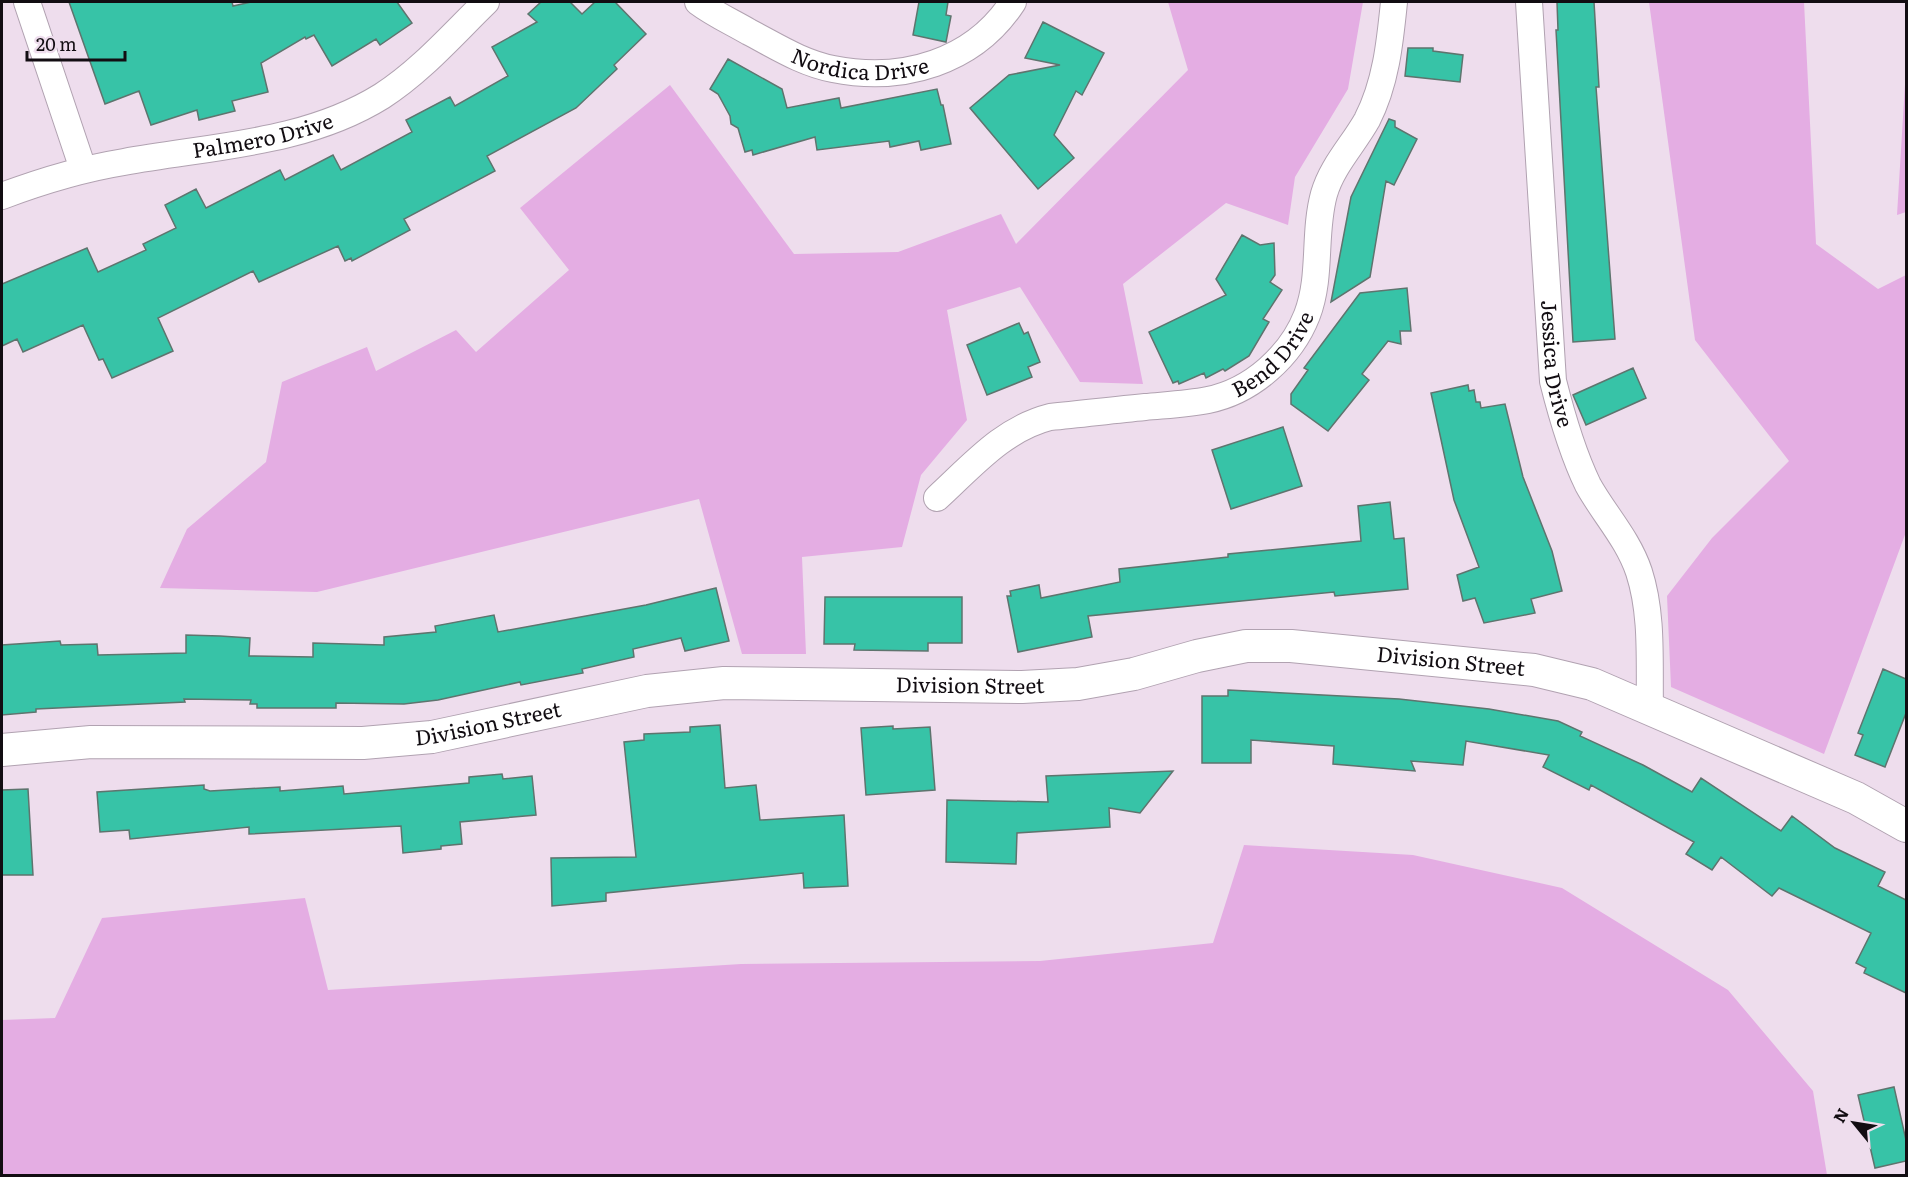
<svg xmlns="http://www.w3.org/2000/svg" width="1908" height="1177" viewBox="0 0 1908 1177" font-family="Literata,serif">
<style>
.green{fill:#e4ade3}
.building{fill:#37c3a7;stroke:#5e746e;stroke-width:1.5}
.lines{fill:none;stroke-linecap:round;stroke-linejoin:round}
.minor-casing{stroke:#b1a2b1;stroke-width:28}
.tertiary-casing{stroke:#b1a2b1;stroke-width:34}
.minor{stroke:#fff;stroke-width:26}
.tertiary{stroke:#fff;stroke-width:32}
.labels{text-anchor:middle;stroke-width:4.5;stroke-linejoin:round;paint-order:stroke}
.street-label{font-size:21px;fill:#120d12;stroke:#eedded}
</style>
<rect width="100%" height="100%" fill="#eedded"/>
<path class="green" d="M 1168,2 L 1363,2 L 1348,89 L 1295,177 L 1288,225 L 1226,203 L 1123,284 L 1143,384 L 1080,382 L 1020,287 L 947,310 L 967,420 L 921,475 L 902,547 L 802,557 L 806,654 L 742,654 L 699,499 L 317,592 L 160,588 L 187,529 L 266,462 L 282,382 L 367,347 L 376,371 L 456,330 L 476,352 L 569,270 L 520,208 L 670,85 L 794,254 L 898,252 L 1001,214 L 1016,244 L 1188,70 Z
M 1649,2 L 1804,2 L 1816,244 L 1878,289 L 1906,275 L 1906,532 L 1824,754 L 1671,687 L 1667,596 L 1712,538 L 1789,461 L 1695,340 Z
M 1906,68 L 1906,212 L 1897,215 Z
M 1244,845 L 1413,855 L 1562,888 L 1728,990 L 1813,1091 L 1827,1175 L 2,1175 L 2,1020 L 55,1018 L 102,918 L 305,898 L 328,990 L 741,964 L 1040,961 L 1213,943 Z"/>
<path class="building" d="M 69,2 L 232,2 L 233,6 L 251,2 L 397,2 L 412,23 L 380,45 L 376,39 L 332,66 L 314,35 L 306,39 L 305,37 L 261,63 L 268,92 L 232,101 L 235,111 L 199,120 L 197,110 L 151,125 L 139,91 L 105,104 Z
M 541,2 L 570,2 L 582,14 L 595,2 L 615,2 L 646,34 L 614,65 L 617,69 L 576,108 L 487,156 L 495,171 L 404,219 L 410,230 L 352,261 L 351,258 L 345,261 L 338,246 L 259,282 L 253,271 L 158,318 L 173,351 L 112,378 L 103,359 L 99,360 L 83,325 L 23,352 L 17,339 L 2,346 L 2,284 L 87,248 L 98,272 L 146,250 L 143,244 L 176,228 L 165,205 L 196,189 L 206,208 L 280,170 L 285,180 L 333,155 L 341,170 L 412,132 L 406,120 L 450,97 L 455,106 L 508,76 L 492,47 L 537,22 L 528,14 Z
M 919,2 L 948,2 L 946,15 L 951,16 L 946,42 L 913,35 Z
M 1557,2 L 1594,2 L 1599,87 L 1596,87 L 1615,339 L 1573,342 L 1556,30 L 1558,30 Z
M 1043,22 L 1104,53 L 1082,95 L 1076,91 L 1054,135 L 1074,158 L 1038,189 L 970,108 L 1009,75 L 1060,65 L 1025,58 Z
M 1408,48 L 1433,48 L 1433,51 L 1463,55 L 1460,82 L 1405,76 Z
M 728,59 L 782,89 L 787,108 L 839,98 L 841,108 L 937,89 L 941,105 L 943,105 L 951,144 L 921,150 L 919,141 L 890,147 L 889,141 L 817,150 L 815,137 L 753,155 L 752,150 L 745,152 L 738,128 L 731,124 L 730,116 L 718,94 L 710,89 Z
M 1389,119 L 1395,121 L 1395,127 L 1417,139 L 1394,185 L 1386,181 L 1370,277 L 1331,302 L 1351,197 Z
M 1242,235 L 1260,245 L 1274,243 L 1275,275 L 1270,282 L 1282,290 L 1263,319 L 1269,322 L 1249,356 L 1225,371 L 1223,369 L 1206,378 L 1204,373 L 1179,384 L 1178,381 L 1173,383 L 1149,332 L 1226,295 L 1216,279 Z
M 1407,288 L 1411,331 L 1400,331 L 1401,344 L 1388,341 L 1362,374 L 1369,380 L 1328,431 L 1291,404 L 1291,394 L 1308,370 L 1304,368 L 1360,293 Z
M 1019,323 L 1024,334 L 1028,332 L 1040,362 L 1028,367 L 1032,377 L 987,395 L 967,345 Z
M 1633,368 L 1646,398 L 1586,425 L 1573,395 Z
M 1468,385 L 1469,391 L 1474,390 L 1476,402 L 1480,402 L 1481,408 L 1505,404 L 1523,477 L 1552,551 L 1562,591 L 1531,599 L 1535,613 L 1484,623 L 1475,598 L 1463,601 L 1457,575 L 1479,567 L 1454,500 L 1431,393 Z
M 1283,427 L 1302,486 L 1231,509 L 1212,450 Z
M 1390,502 L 1394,539 L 1404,538 L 1408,589 L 1335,596 L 1334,592 L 1088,616 L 1092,637 L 1018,652 L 1007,596 L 1011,596 L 1010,591 L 1039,585 L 1041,598 L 1120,582 L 1119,569 L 1228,557 L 1228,554 L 1361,541 L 1358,506 Z
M 716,588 L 729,641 L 685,651 L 681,638 L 633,649 L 634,657 L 582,669 L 583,673 L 521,685 L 520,682 L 438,700 L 404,704 L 336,703 L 336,708 L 257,708 L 257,704 L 250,704 L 251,700 L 184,699 L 185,702 L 36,709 L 36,712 L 2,715 L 2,645 L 60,641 L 61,645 L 97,644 L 98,655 L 186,653 L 186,635 L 220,636 L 250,638 L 249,656 L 313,657 L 313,643 L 384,645 L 384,637 L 436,632 L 435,626 L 494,615 L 498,632 L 646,605 Z
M 825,597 L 962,597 L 962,643 L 928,643 L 928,651 L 854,650 L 855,644 L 824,644 Z
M 1883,669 L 1906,679 L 1906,713 L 1885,767 L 1855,755 L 1863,735 L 1858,733 Z
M 1228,690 L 1399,699 L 1489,709 L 1558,721 L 1582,732 L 1580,736 L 1643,765 L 1692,792 L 1701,778 L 1781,831 L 1792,816 L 1835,848 L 1885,872 L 1878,886 L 1906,900 L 1906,993 L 1864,973 L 1866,968 L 1856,963 L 1871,933 L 1779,888 L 1772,896 L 1721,857 L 1712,870 L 1686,854 L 1694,842 L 1591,785 L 1589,790 L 1543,767 L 1549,755 L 1466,741 L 1463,765 L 1411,761 L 1415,771 L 1333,764 L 1334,746 L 1251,740 L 1251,763 L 1202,763 L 1202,696 L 1228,696 Z
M 720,725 L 725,788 L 756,785 L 760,820 L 844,815 L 848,886 L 804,888 L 803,873 L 606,893 L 606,901 L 552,906 L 551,858 L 636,857 L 624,742 L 644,740 L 644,734 L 690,732 L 690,727 Z
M 893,726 L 893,729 L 930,727 L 935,790 L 866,795 L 861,728 Z
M 1173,771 L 1140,813 L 1109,808 L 1110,827 L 1017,833 L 1016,864 L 946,862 L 947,800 L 1048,802 L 1046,776 Z
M 502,774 L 503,779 L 532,776 L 536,815 L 460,822 L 462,844 L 441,846 L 441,849 L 403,853 L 401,826 L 249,834 L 249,827 L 130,839 L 129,830 L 100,832 L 97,792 L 204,785 L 204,789 L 210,791 L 280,787 L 280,791 L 343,786 L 344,794 L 469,783 L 469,777 Z
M 28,789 L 33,875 L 2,875 L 2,790 Z
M 1894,1087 L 1906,1140 L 1906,1161 L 1875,1168 L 1858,1095 Z"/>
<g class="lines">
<g class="minor-casing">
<g id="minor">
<path d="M 27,2 L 83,169"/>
<path id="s1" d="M 698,2 C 714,14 732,22 749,32 C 776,46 802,63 833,69 C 903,83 974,62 1013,2"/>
<path id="s2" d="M 1529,2 L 1553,381 C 1562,417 1572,452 1588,485 C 1604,514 1628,539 1639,572 C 1653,615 1649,663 1650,708"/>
<path id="s3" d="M 2,196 C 42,181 81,169 124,162 C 211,146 305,144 382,96 C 421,71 453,34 486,2"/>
<path id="s4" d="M 937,498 C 972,466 1003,429 1050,417 C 1082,414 1113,410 1145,407 C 1166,405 1188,404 1208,400 C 1252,391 1291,356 1307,315 C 1322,276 1313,234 1324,194 C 1332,166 1353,145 1367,120 C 1386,83 1390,42 1394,2"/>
</g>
</g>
<g class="tertiary-casing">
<g id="tertiary">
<path id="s5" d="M 2,750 L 91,742 L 363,743 L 432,737 L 647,691 L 724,683 L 1022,687 L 1078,684 L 1134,674 L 1197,656 L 1246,646 L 1291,646 L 1534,670 L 1592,684 L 1856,798 L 1906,826"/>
</g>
</g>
<use href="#minor" class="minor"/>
<use href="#tertiary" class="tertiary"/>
</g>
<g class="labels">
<g class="street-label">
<text dy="7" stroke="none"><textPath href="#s1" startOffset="178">Nordica Drive</textPath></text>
<text dy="7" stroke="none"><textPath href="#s3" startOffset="268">Palmero Drive</textPath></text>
<text dy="7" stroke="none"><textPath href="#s4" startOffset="382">Bend Drive</textPath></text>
<text dy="7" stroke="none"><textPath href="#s2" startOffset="363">Jessica Drive</textPath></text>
<text dy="7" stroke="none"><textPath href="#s5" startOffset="1460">Division Street</textPath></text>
<text dy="7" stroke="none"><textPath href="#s5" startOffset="974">Division Street</textPath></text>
<text dy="7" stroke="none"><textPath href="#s5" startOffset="488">Division Street</textPath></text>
</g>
</g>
<rect width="1908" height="1177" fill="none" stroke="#120d12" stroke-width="6"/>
<g transform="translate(1854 1123) rotate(300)" stroke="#eedded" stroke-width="4.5" paint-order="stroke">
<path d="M0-4.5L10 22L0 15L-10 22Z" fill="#120d12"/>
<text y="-9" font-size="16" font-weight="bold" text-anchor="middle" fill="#120d12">N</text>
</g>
<path d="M27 51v9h98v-9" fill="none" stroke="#120d12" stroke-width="3"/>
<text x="36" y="51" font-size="18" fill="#120d12" stroke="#eedded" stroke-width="4.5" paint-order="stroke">20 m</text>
</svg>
